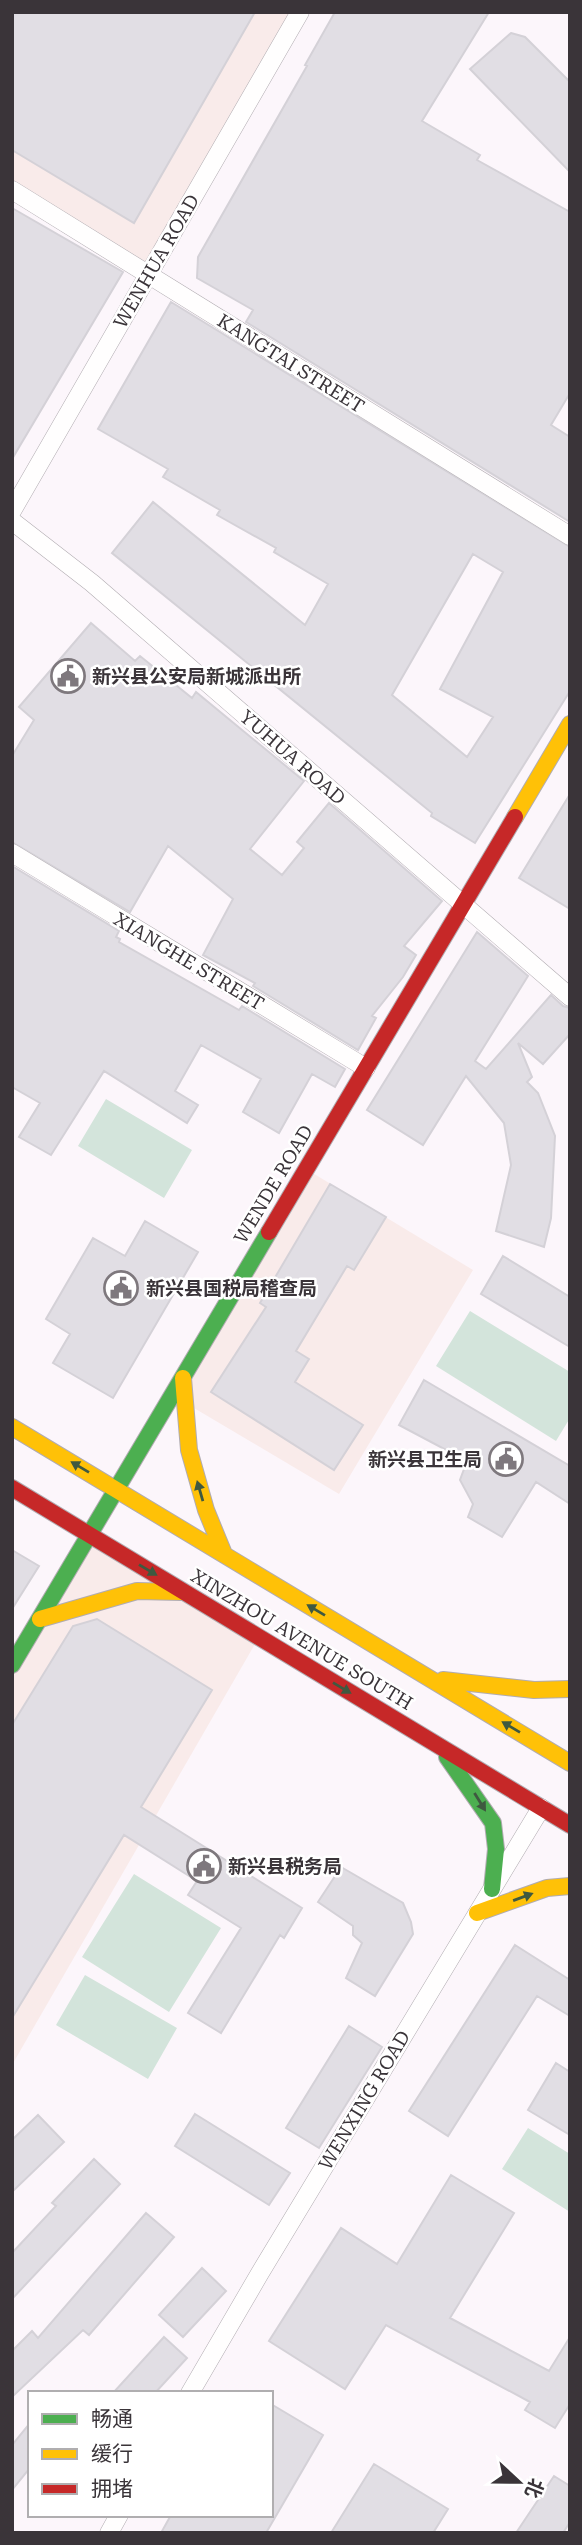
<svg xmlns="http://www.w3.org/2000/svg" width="582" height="2545" viewBox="0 0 582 2545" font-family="'Roboto Serif','Noto Sans SC',serif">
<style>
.commercial{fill:#f9ebea}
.green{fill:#d3e4db}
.building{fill:#e1dee4;stroke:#d4d1d7;stroke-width:2;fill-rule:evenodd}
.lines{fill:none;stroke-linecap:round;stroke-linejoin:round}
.street-casing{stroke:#b1acb1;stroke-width:19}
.fast-casing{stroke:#b1acb1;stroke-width:18}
.slow-casing{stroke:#b1acb1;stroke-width:18}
.jam-casing{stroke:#b1acb1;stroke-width:18}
.street{stroke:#fffefe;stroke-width:18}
.fast{stroke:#4caf50;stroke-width:16}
.slow{stroke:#ffc107;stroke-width:16}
.jam{stroke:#c62828;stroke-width:16}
.oneway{fill:#3f5940}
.labels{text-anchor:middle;stroke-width:5;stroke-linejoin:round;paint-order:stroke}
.street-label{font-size:19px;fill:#3a3439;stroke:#fff}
.poi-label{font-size:19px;font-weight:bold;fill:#3a3439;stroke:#fff;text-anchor:start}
</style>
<rect width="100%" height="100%" fill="#fcf6fb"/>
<path class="commercial" d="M 12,12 L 300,12 L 148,274 L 12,190 Z
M 306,1169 L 473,1270 L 339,1494 L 172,1395 Z
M 89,1535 L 259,1637 L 12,2065 L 12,1665 Z"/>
<path class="green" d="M 106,1099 L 192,1150 L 164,1198 L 78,1146 Z
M 470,1311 L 570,1372 L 570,1418 L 556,1441 L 436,1366 Z
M 134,1874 L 221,1928 L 169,2012 L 82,1957 Z
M 85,1975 L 177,2028 L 148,2079 L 56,2025 Z
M 528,2128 L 570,2154 L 570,2212 L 502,2169 Z"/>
<path class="building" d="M 12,12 L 255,12 L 134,223 L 12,150 Z
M 335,12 L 489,12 L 422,121 L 480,155 L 477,160 L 570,212 L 570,393 L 551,425 L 570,437 L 570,522 L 246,322 L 253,310 L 197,278 L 198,257 L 307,66 L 305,65 Z
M 511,33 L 525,37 L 570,82 L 570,172 L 470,69 Z
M 12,208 L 123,272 L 12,459 Z
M 171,302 L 570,547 L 570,691 L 475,843 L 431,816 L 432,813 L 112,553 L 153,502 L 305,625 L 328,584 L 274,552 L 276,548 L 217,515 L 220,510 L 163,477 L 168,469 L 98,429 ZM 473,554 L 503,572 L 440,689 L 493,717 L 467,757 L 392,695 Z
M 91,623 L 135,661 L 140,656 L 192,698 L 196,692 L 304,781 L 250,849 L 282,875 L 304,848 L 297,842 L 329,803 L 442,901 L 404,946 L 416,955 L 403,977 L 372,1016 L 376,1018 L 358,1050 L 253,986 L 255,983 L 203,955 L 233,899 L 168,846 L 130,912 L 12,842 L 12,756 L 34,720 L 19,707 Z
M 570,794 L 570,909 L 519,878 Z
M 12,866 L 119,931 L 116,937 L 120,939 L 119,942 L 239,1010 L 242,1006 L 345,1069 L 335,1087 L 312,1074 L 279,1133 L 243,1112 L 261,1079 L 201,1045 L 175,1091 L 198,1105 L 187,1123 L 104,1071 L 51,1155 L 19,1137 L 40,1103 L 12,1087 Z
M 477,932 L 528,976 L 475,1061 L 486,1069 L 551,995 L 563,1006 L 570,1008 L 570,1034 L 543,1064 L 518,1043 L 532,1077 L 527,1082 L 538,1093 L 555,1136 L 551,1218 L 544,1247 L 496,1231 L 511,1165 L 504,1123 L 466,1076 L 423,1145 L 367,1110 Z
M 330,1184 L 386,1217 L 354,1270 L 347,1266 L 296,1351 L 309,1359 L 295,1382 L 363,1425 L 334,1470 L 211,1392 L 266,1307 L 260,1303 Z
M 145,1221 L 198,1252 L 113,1398 L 53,1363 L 70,1334 L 46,1319 L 93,1238 L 125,1256 Z
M 503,1256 L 570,1297 L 570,1347 L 481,1294 Z
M 424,1380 L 570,1466 L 570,1504 L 536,1482 L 502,1537 L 468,1517 L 473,1504 L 460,1480 L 467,1461 L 399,1425 Z
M 12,1550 L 39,1566 L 12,1609 Z
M 97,1619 L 212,1690 L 141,1807 L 302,1908 L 284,1938 L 280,1935 L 221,2033 L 188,2013 L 241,1928 L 188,1895 L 197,1881 L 124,1835 L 12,2018 L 12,1725 L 73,1626 Z
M 341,1867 L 403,1903 L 411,1922 L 413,1934 L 375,1996 L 346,1978 L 362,1943 L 353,1935 L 353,1926 L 318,1902 Z
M 515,1945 L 570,1980 L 570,2016 L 537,1996 L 448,2136 L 409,2111 Z
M 349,2026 L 382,2047 L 319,2148 L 286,2128 Z
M 556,2063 L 570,2072 L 570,2135 L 528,2110 Z
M 195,2114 L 290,2173 L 269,2205 L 175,2146 Z
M 38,2115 L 64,2142 L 12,2192 L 12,2140 Z
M 94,2159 L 120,2184 L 12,2299 L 12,2253 L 56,2206 L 52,2203 Z
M 451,2175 L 514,2213 L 450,2318 L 549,2371 L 570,2337 L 570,2404 L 555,2428 L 525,2410 L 530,2402 L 386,2325 L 345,2389 L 269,2341 L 341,2228 L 397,2264 Z
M 146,2213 L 174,2237 L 89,2335 L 83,2330 L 12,2397 L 12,2351 L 32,2331 L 38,2338 Z
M 202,2268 L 226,2291 L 183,2337 L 159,2315 Z
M 164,2337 L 187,2358 L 155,2393 L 113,2393 Z
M 271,2404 L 323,2435 L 266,2533 L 161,2533 L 171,2515 L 271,2515 Z
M 30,2423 L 30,2468 L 12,2490 L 12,2445 Z
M 374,2464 L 448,2509 L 433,2533 L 331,2533 Z
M 554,2476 L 570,2486 L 570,2522 L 563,2533 L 516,2533 Z"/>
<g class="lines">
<g class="street-casing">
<path id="street" d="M 12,190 L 570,536
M 12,511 L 300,12
M 12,521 L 92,583 L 570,997
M 12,853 L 366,1068
M 190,2393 L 260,2273 L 541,1808
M 109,2533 L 119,2515"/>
</g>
<g class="fast-casing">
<path id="fast" d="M 12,1665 L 269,1232
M 447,1757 L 493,1823 L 496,1849 L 492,1889"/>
</g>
<g class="slow-casing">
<path id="slow" d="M 515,817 L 570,724
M 183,1378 L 189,1450 L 206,1510 L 224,1554
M 12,1427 L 570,1763
M 40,1619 L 137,1591 L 181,1592
M 443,1680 L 534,1690 L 570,1689
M 477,1913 L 547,1888 L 570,1886"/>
</g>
<g class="jam-casing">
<path id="jam" d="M 269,1232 L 515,817
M 12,1488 L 570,1825"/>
</g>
<use href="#street" class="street"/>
<use href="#fast" class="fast"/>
<use href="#slow" class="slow"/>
<use href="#jam" class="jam"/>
</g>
<defs><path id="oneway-solid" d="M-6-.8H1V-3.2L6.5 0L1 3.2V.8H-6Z" transform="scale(1.75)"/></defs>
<g class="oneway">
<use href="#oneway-solid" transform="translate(80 1467) rotate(-149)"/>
<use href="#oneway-solid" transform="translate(200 1491) rotate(-106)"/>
<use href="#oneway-solid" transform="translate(148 1570) rotate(31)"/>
<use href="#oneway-solid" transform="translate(316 1610) rotate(-149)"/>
<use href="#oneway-solid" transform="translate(342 1688) rotate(31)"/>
<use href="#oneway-solid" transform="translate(511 1727) rotate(-149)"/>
<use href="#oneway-solid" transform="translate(480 1802) rotate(58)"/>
<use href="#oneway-solid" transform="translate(523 1897) rotate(-20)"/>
</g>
<defs>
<g id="civic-ring" transform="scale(1.75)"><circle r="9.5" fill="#fff" stroke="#7e787d" stroke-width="1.5"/><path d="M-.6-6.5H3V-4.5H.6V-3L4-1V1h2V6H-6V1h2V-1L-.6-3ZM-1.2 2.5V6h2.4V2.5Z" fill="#7e787d"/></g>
</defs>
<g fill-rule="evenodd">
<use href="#civic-ring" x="68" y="676"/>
<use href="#civic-ring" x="121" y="1288"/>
<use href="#civic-ring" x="506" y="1459"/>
<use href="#civic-ring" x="204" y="1866"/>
</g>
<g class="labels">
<g class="street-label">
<text transform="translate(156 261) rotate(-60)" y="7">WENHUA ROAD</text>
<text transform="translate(291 363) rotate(32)" y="7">KANGTAI STREET</text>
<text transform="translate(293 757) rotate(41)" y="7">YUHUA ROAD</text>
<text transform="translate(189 961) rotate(31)" y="7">XIANGHE STREET</text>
<text transform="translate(273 1184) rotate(-59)" y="7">WENDE ROAD</text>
<text transform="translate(302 1639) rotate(31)" y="7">XINZHOU AVENUE SOUTH</text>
<text transform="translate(364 2100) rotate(-59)" y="7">WENXING ROAD</text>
</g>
<g class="poi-label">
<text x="92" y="683">新兴县公安局新城派出所</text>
<text x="146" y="1295">新兴县国税局稽查局</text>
<text x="482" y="1466" text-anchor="end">新兴县卫生局</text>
<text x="228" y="1873">新兴县税务局</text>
</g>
</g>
<rect width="582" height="2545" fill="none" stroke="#3a3439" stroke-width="28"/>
<rect x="28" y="2391" width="245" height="126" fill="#ffffff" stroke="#b0aeb0" stroke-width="2"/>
<rect x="42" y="2414" width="35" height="10" fill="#4caf50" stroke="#b0aeb0" stroke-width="2"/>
<text x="91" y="2426" font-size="21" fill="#3a3439">畅通</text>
<rect x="42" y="2449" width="35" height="10" fill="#ffc107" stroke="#b0aeb0" stroke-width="2"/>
<text x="91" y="2461" font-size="21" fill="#3a3439">缓行</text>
<rect x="42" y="2484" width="35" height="10" fill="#c62828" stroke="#b0aeb0" stroke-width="2"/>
<text x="91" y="2496" font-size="21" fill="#3a3439">拥堵</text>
<g transform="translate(519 2482) rotate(112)" stroke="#ffffff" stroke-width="5" paint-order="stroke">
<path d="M0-5L12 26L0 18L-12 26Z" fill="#3a3439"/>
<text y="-10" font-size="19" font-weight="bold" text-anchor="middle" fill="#3a3439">北</text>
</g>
</svg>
